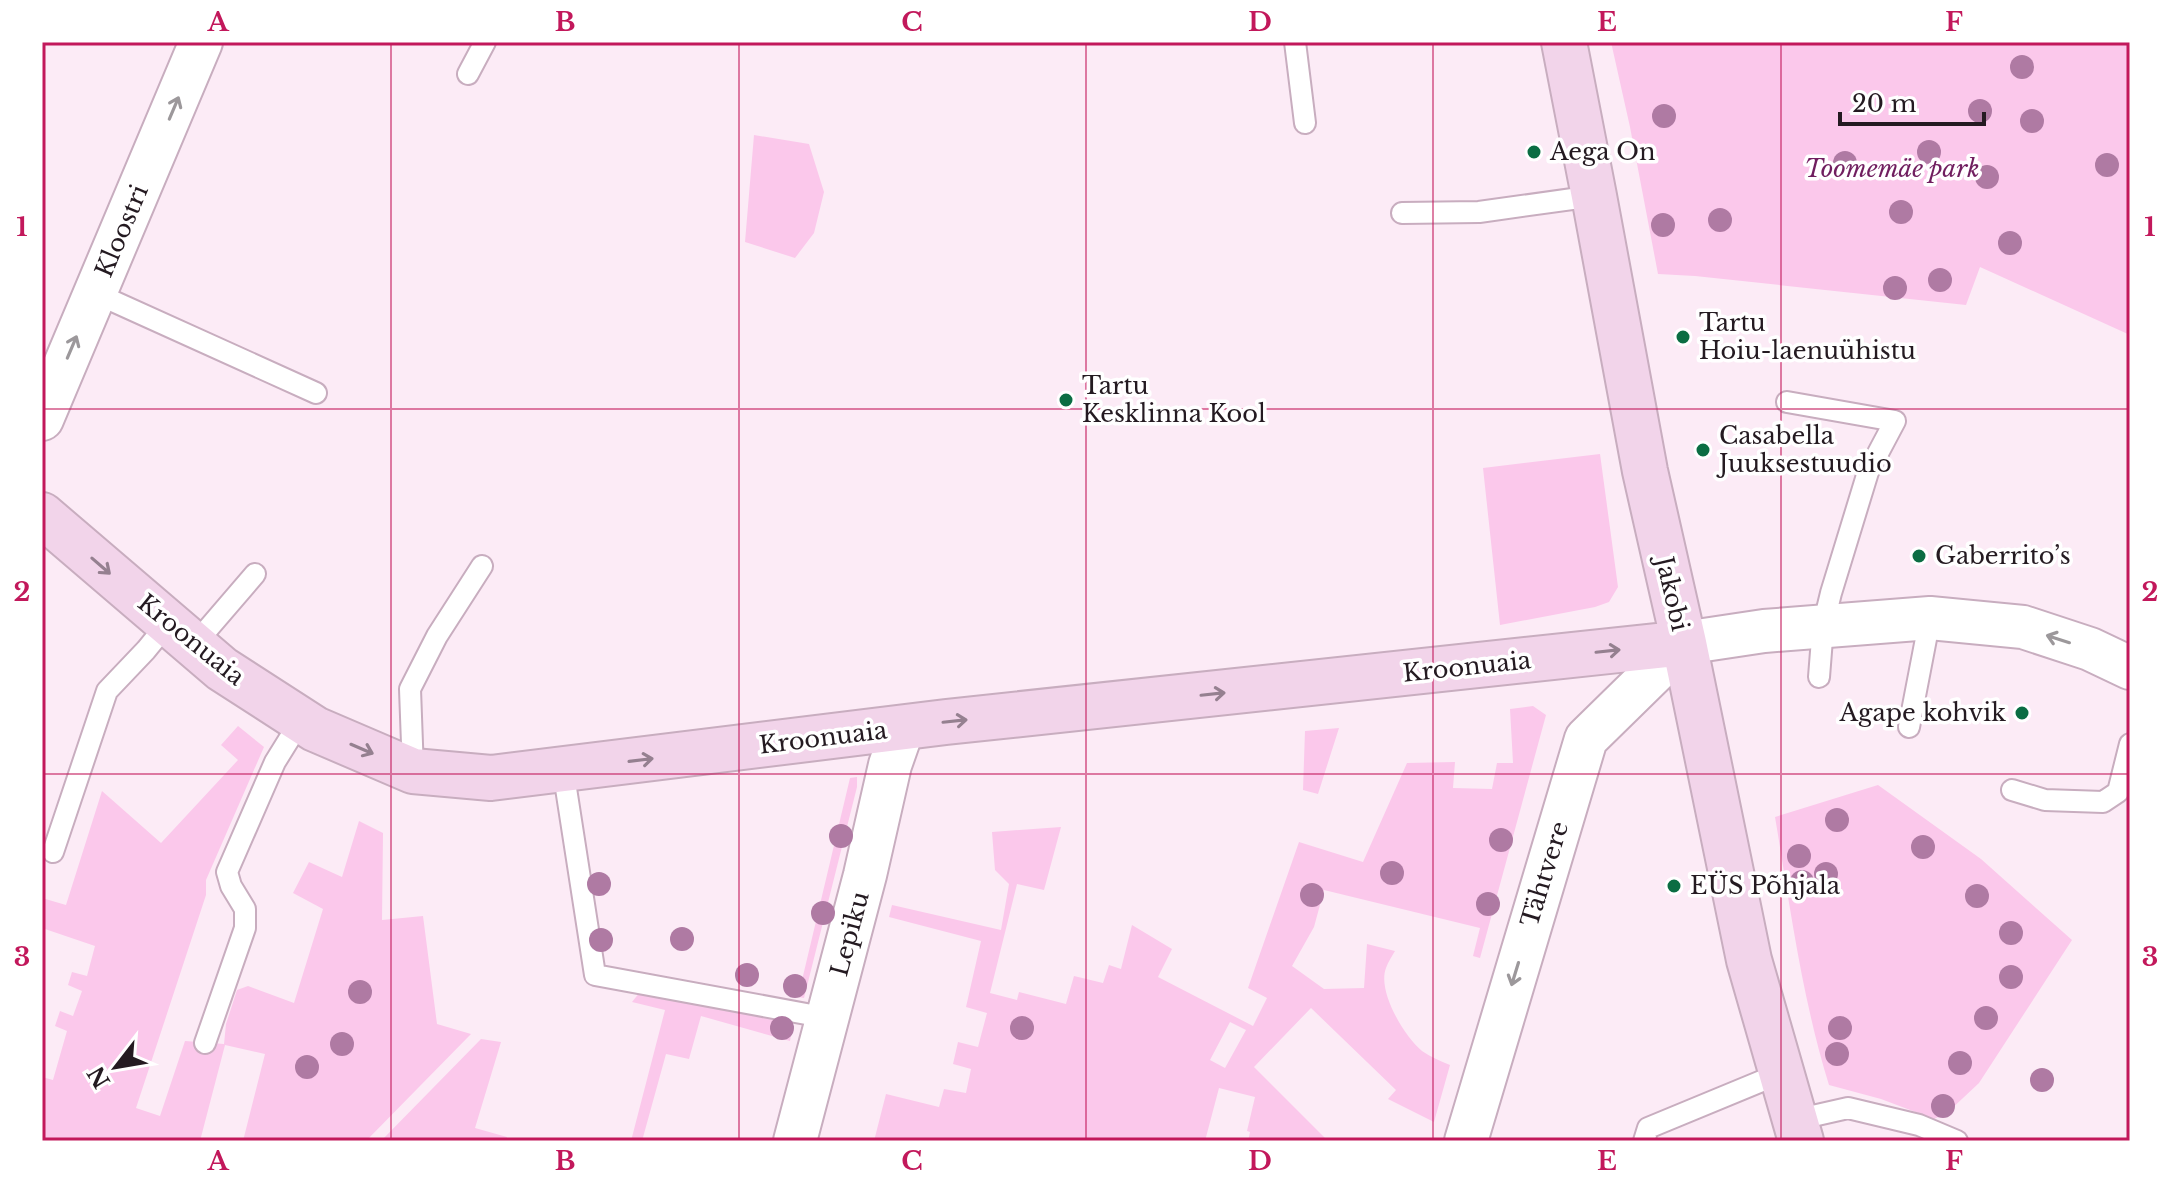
<svg xmlns="http://www.w3.org/2000/svg" width="2172" height="1183" viewBox="0 0 2172 1183" font-family="'Libre Baskerville',serif">
<style>
.green{fill:#fbc8eb;fill-rule:evenodd}
.lines{fill:none;stroke-linecap:round;stroke-linejoin:round}
.lane-casing{stroke:#c8adbf;stroke-width:24}
.street-casing{stroke:#c8adbf;stroke-width:46}
.secondary-casing{stroke:#c8adbf;stroke-width:48}
.lane{stroke:#fff;stroke-width:20}
.street{stroke:#fff;stroke-width:42}
.secondary{stroke:#f2d4ea;stroke-width:44}
.tree{fill:#af7aa3}
.oneway{stroke:#9c989b}
.oneway2{stroke:#958090}
.grid{fill:none;stroke:#c2185b;stroke-width:2;stroke-opacity:0.55}
.poi-dot{fill:#0b6d43;stroke:#fff;stroke-width:3}
.labels{text-anchor:middle;stroke-width:7;stroke-linejoin:round;paint-order:stroke}
.poi-label{font-size:24px;fill:#241a21;stroke:#fff;text-anchor:start}
.park-label{font-size:24px;font-style:italic;fill:#701e5f;stroke:#fff}
.street-label{font-size:24px;fill:#241a21;stroke:#fff}
.neatline{fill:none;stroke:#c2185b;stroke-width:3}
.grid-label{font-size:26px;text-anchor:middle;font-weight:bold;fill:#c2185b}
</style>
<rect width="100%" height="100%" fill="#fcebf6"/>
<path class="green" d="M 1611,42 L 2130,42 L 2130,335 L 1980,267 L 1966,305 L 1695,276 L 1658,274 L 1630,127 Z
M 754,135 L 809,144 L 824,192 L 814,233 L 795,258 L 745,242 Z
M 1600,454 L 1618,587 L 1609,602 L 1595,607 L 1500,625 L 1483,468 Z
M 1533,706 L 1546,715 L 1480,958 L 1473,956 L 1480,928 L 1324,890 L 1314,927 L 1292,966 L 1324,989 L 1364,988 L 1367,944 L 1395,951 C 1392,956 1388,962 1386,968 C 1377,991 1404,1036 1422,1051 C 1431,1057 1440,1061 1450,1065 L 1434,1122 L 1388,1099 L 1396,1090 L 1311,1008 L 1254,1067 L 1328,1141 L 1248,1141 L 1250,1132 L 1247,1131 L 1255,1097 L 1219,1088 L 1205,1141 L 874,1141 L 886,1094 L 939,1107 L 944,1089 L 966,1093 L 971,1069 L 953,1064 L 958,1042 L 978,1047 L 987,1013 L 966,1007 L 981,941 L 889,917 L 892,905 L 1001,930 L 1009,884 L 995,870 L 992,832 L 1061,827 L 1044,890 L 1017,884 L 990,993 L 1017,1000 L 1019,992 L 1066,1004 L 1074,976 L 1103,983 L 1109,965 L 1121,969 L 1132,925 L 1172,949 L 1158,977 L 1253,1026 L 1267,998 L 1248,988 L 1299,842 L 1363,862 L 1407,763 L 1455,762 L 1453,788 L 1492,789 L 1497,763 L 1513,763 L 1510,709 ZM 1230,1022 L 1246,1030 L 1225,1068 L 1210,1060 Z
M 238,726 L 264,747 L 206,880 L 206,895 L 136,1108 L 160,1116 L 185,1041 L 224,1044 L 226,1024 L 237,990 L 248,986 L 294,1003 L 323,909 L 293,893 L 309,862 L 342,877 L 359,821 L 383,833 L 382,920 L 423,916 L 437,1024 L 471,1034 L 366,1141 L 243,1141 L 265,1054 L 225,1045 L 200,1141 L 42,1141 L 42,1077 L 53,1080 L 67,1031 L 55,1026 L 60,1011 L 73,1016 L 82,991 L 68,985 L 72,972 L 87,976 L 95,946 L 42,928 L 42,898 L 66,905 L 102,791 L 161,843 L 238,760 L 221,745 Z
M 1339,728 L 1318,794 L 1303,790 L 1305,731 Z
M 857,777 L 857,787 L 804,998 L 798,997 L 850,778 Z
M 1878,785 L 1981,859 L 2072,940 L 1979,1083 L 1947,1113 L 1934,1119 L 1881,1099 L 1829,1085 C 1802,998 1790,906 1775,817 Z
M 646,990 L 793,1023 L 790,1041 L 701,1016 L 689,1059 L 666,1054 L 642,1141 L 631,1141 L 665,1010 L 632,1002 L 640,992 Z
M 481,1039 L 501,1042 L 475,1128 L 507,1137 L 506,1141 L 381,1141 Z"/>
<g class="lines">
<g class="lane-casing">
<path id="lane" d="M 1295,42 L 1305,123
M 468,74 L 485,42
M 1402,213 L 1479,212 L 1594,196
M 95,293 L 316,393
M 1787,402 L 1895,421 L 1868,472 L 1831,593 L 1823,626 L 1819,677
M 194,645 L 255,574
M 1909,727 L 1930,618
M 563,769 L 595,975 L 828,1018
M 413,771 L 410,689 L 437,636 L 482,566
M 2012,790 L 2045,800 L 2103,802 L 2118,792 L 2130,744
M 53,852 L 107,691 L 146,650 L 168,623
M 205,1043 L 245,928 L 245,909 L 231,886 L 227,872 L 275,762 L 301,720
M 1795,1120 L 1848,1108 L 1919,1125 L 1957,1141
M 1644,1141 L 1648,1128 L 1781,1073"/>
</g>
<g class="street-casing">
<path id="street" d="M 42,419 L 201,42
M 795,1141 L 865,875 L 890,765 L 903,728
M 1466,1141 L 1586,739 L 1684,643 L 1764,631 L 1930,618 L 2023,627 L 2090,649 L 2130,668"/>
</g>
<g class="secondary-casing">
<path id="secondary" d="M 1564,42 L 1594,196 L 1645,471 L 1684,643 L 1749,960 L 1801,1141
M 42,515 L 222,669 L 315,729 L 413,771 L 491,778 L 946,722 L 1684,643"/>
</g>
<use href="#lane" class="lane"/>
<use href="#street" class="street"/>
<use href="#secondary" class="secondary"/>
</g>
<g class="tree">
<circle cx="2022" cy="67" r="12"/>
<circle cx="1980" cy="111" r="12"/>
<circle cx="1664" cy="116" r="12"/>
<circle cx="2032" cy="121" r="12"/>
<circle cx="1929" cy="152" r="12"/>
<circle cx="1845" cy="163" r="12"/>
<circle cx="2107" cy="165" r="12"/>
<circle cx="1987" cy="177" r="12"/>
<circle cx="1901" cy="212" r="12"/>
<circle cx="1720" cy="220" r="12"/>
<circle cx="1663" cy="225" r="12"/>
<circle cx="2010" cy="243" r="12"/>
<circle cx="1940" cy="280" r="12"/>
<circle cx="1895" cy="288" r="12"/>
<circle cx="1837" cy="820" r="12"/>
<circle cx="841" cy="836" r="12"/>
<circle cx="1501" cy="840" r="12"/>
<circle cx="1923" cy="847" r="12"/>
<circle cx="1799" cy="856" r="12"/>
<circle cx="1392" cy="873" r="12"/>
<circle cx="1826" cy="874" r="12"/>
<circle cx="1802" cy="882" r="12"/>
<circle cx="599" cy="884" r="12"/>
<circle cx="1312" cy="895" r="12"/>
<circle cx="1977" cy="896" r="12"/>
<circle cx="1488" cy="904" r="12"/>
<circle cx="823" cy="913" r="12"/>
<circle cx="2011" cy="933" r="12"/>
<circle cx="682" cy="939" r="12"/>
<circle cx="601" cy="940" r="12"/>
<circle cx="747" cy="975" r="12"/>
<circle cx="2011" cy="977" r="12"/>
<circle cx="795" cy="986" r="12"/>
<circle cx="360" cy="992" r="12"/>
<circle cx="1986" cy="1018" r="12"/>
<circle cx="782" cy="1028" r="12"/>
<circle cx="1022" cy="1028" r="12"/>
<circle cx="1840" cy="1028" r="12"/>
<circle cx="342" cy="1044" r="12"/>
<circle cx="1837" cy="1054" r="12"/>
<circle cx="1960" cy="1063" r="12"/>
<circle cx="307" cy="1067" r="12"/>
<circle cx="2042" cy="1080" r="12"/>
<circle cx="1943" cy="1106" r="12"/>
</g>
<defs><path id="oneway-shaft" d="M-6 0H5M1.5-3L5.5 0L1.5 3" fill="none" stroke-width="1.6" stroke-linecap="round" stroke-linejoin="round" transform="scale(2)"/></defs>
<g class="oneway">
<use href="#oneway-shaft" transform="translate(174 108) rotate(-67)"/>
<use href="#oneway-shaft" transform="translate(72 347) rotate(-67)"/>
<use href="#oneway-shaft" transform="translate(2058 639) rotate(-162)"/>
<use href="#oneway-shaft" transform="translate(1515 974) rotate(107)"/>
</g>
<g class="oneway2">
<use href="#oneway-shaft" transform="translate(101 566) rotate(41)"/>
<use href="#oneway-shaft" transform="translate(1608 651) rotate(-6)"/>
<use href="#oneway-shaft" transform="translate(1213 694) rotate(-6)"/>
<use href="#oneway-shaft" transform="translate(955 721) rotate(-6)"/>
<use href="#oneway-shaft" transform="translate(362 749) rotate(23)"/>
<use href="#oneway-shaft" transform="translate(641 760) rotate(-7)"/>
</g>
<path class="grid" d="M 391,42 L 391,1141M 739,42 L 739,1141M 1086,42 L 1086,1141M 1433,42 L 1433,1141M 1781,42 L 1781,1141M 42,409 L 2130,409M 42,774 L 2130,774"/>
<g class="poi-dot">
<circle cx="1534" cy="152" r="8"/>
<circle cx="1683" cy="337" r="8"/>
<circle cx="1066" cy="400" r="8"/>
<circle cx="1703" cy="450" r="8"/>
<circle cx="1919" cy="556" r="8"/>
<circle cx="2022" cy="713" r="8"/>
<circle cx="1674" cy="886" r="8"/>
</g>
<g class="labels">
<g class="poi-label">
<text x="1550" y="160">Aega On</text>
<text x="1699" y="331">Tartu<tspan x="1699" dy="28">Hoiu-laenuühistu</tspan></text>
<text x="1082" y="394">Tartu<tspan x="1082" dy="28">Kesklinna Kool</tspan></text>
<text x="1719" y="444">Casabella<tspan x="1719" dy="28">Juuksestuudio</tspan></text>
<text x="1935" y="564">Gaberrito’s</text>
<text x="2006" y="721" text-anchor="end">Agape kohvik</text>
<text x="1690" y="894">EÜS Põhjala</text>
</g>
<g class="park-label">
<text x="1892" y="177">Toomemäe park</text>
</g>
<g class="street-label">
<text transform="translate(122 231) rotate(-67)" y="8">Kloostri</text>
<text transform="translate(1672 594) rotate(77)" y="8">Jakobi</text>
<text transform="translate(191 640) rotate(39)" y="8">Kroonuaia</text>
<text transform="translate(1467 667) rotate(-6)" y="8">Kroonuaia</text>
<text transform="translate(823 738) rotate(-7)" y="8">Kroonuaia</text>
<text transform="translate(1545 874) rotate(-73)" y="8">Tähtvere</text>
<text transform="translate(850 934) rotate(-75)" y="8">Lepiku</text>
</g>
</g>
<rect width="2172" height="1183" fill="none" stroke="#ffffff" stroke-width="88"/>
<g transform="translate(116 1067) rotate(239)" stroke="#ffffff" stroke-width="6" paint-order="stroke">
<path d="M0-6L14 30L0 20L-14 30Z" fill="#241a21"/>
<text y="-12" font-size="22" font-weight="bold" text-anchor="middle" fill="#241a21">N</text>
</g>
<path d="M1840 112v12h144v-12" fill="none" stroke="#241a21" stroke-width="4"/>
<text x="1852" y="112" font-size="24" fill="#241a21" stroke="#ffffff" stroke-width="6" paint-order="stroke">20 m</text>
<rect x="44" y="44" width="2084" height="1095" class="neatline"/>
<g class="grid-label">
<text x="218" y="31">A</text>
<text x="565" y="31">B</text>
<text x="912" y="31">C</text>
<text x="1260" y="31">D</text>
<text x="1607" y="31">E</text>
<text x="1954" y="31">F</text>
<text x="22" y="236">1</text>
<text x="2150" y="236">1</text>
<text x="22" y="601">2</text>
<text x="2150" y="601">2</text>
<text x="22" y="966">3</text>
<text x="2150" y="966">3</text>
<text x="218" y="1170">A</text>
<text x="565" y="1170">B</text>
<text x="912" y="1170">C</text>
<text x="1260" y="1170">D</text>
<text x="1607" y="1170">E</text>
<text x="1954" y="1170">F</text>
</g>
</svg>
